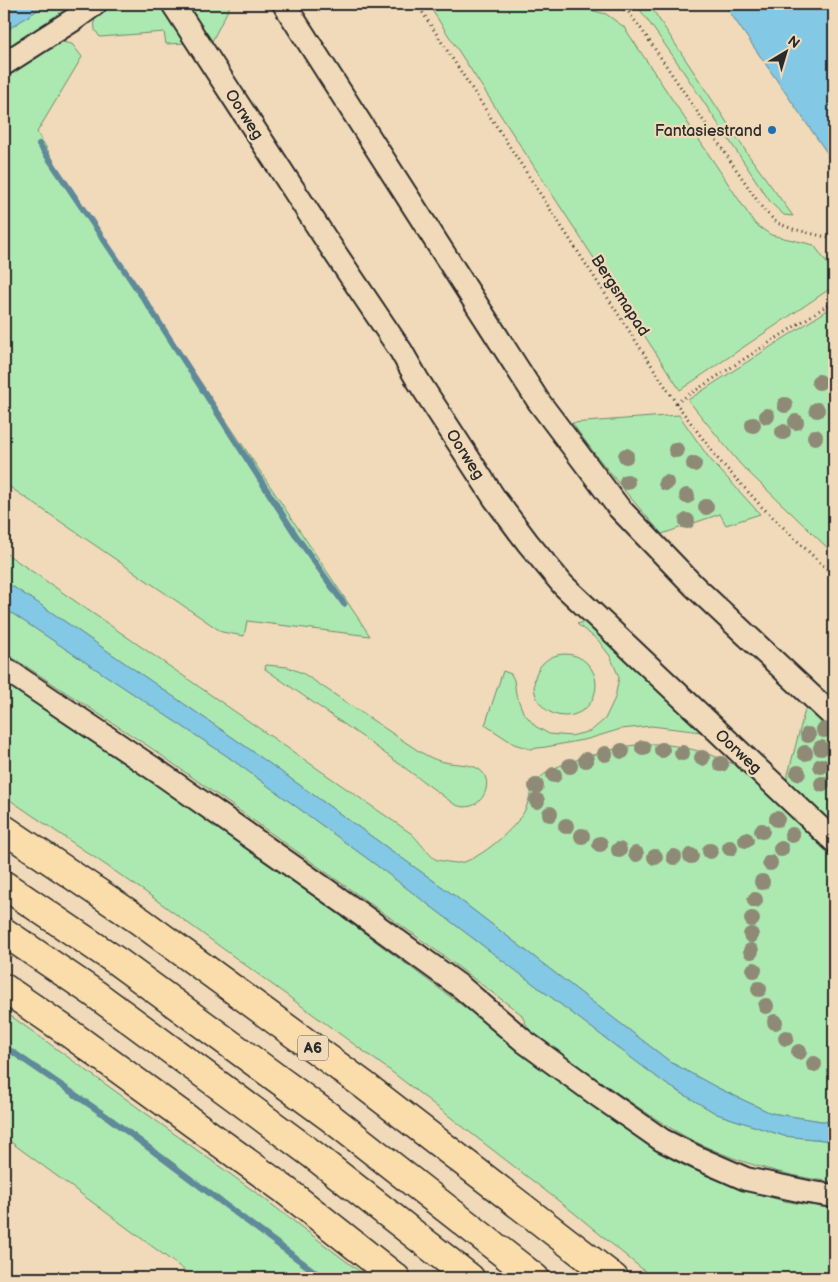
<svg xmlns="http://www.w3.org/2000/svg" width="838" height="1282" viewBox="0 0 838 1282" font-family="'Balsamiq Sans',sans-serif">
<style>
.green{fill:#ace9b0;stroke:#6c8a6e}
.water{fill:#83c8e4;stroke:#60899a}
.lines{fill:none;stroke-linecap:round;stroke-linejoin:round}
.stream{stroke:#60899a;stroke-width:6}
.minor-casing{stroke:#2b2b2b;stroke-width:26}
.highway-casing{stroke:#2b2b2b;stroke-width:31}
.path{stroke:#2b2b2b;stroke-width:3;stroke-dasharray:1 4;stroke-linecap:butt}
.minor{stroke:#f0dab9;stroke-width:22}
.highway{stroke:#faddab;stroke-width:28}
.tree{fill:#8e8a76}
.poi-dot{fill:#1f6fb2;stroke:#f0dab9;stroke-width:2}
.labels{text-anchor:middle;stroke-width:4.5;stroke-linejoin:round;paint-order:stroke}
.shield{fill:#f0dab9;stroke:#666056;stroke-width:1}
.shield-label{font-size:15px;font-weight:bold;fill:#2b2b2b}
.street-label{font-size:16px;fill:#2b2b2b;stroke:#f0dab9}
.poi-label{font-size:16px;fill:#2b2b2b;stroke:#f0dab9;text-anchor:end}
</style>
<rect width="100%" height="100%" fill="#f0dab9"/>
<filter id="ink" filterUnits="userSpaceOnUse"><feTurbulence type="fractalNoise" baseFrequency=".02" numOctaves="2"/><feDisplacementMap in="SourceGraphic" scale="10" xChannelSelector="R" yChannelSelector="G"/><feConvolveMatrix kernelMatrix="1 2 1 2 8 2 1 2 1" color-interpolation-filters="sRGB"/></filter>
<g filter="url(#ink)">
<path class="green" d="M 47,4 L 80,4 L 4,53 L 4,32 Z
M 115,4 L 160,4 L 186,43 L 166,44 L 164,32 L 100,37 L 95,30 L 94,17 Z
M 185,4 L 231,4 L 211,43 Z
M 428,4 L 541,4 L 575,6 L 606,14 L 624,27 L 755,224 L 771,235 L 814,245 L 834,273 L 834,286 L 680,390 Z
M 636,4 L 649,4 L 749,156 L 793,216 L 784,215 L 771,203 L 673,56 Z
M 57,41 L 72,44 L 82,57 L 37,132 L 61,173 L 370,636 L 247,621 L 244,636 L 222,632 L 4,483 L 4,75 Z
M 834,306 L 834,554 L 740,464 L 688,400 Z
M 679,415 L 709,458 L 760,514 L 726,525 L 720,514 L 662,534 C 630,498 600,462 572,423 Z
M 4,552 L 412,834 C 417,839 430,856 435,859 C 439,861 454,863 458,863 C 478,862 517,827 525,810 C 530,800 530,787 539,779 C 551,767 567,763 583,758 C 603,752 625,745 646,744 C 676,743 708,752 735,765 L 834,856 L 834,1123 L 771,1113 L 718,1088 L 672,1063 L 455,896 L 245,746 L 38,603 L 4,581 Z
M 4,608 L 227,756 L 372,862 L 666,1084 L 717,1114 L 784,1136 L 834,1141 L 834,1182 C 783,1176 732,1161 686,1137 C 661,1123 639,1108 616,1092 C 587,1072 559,1053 531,1034 L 521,1014 L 430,946 L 151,748 L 4,652 Z
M 585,622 L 687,716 L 702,732 L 651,726 L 621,729 L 588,739 L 546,747 L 530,749 L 514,744 L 485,725 L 503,671 L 511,674 L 514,680 L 516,694 L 523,712 L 535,726 L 549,734 L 571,736 L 591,731 L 605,719 L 615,698 L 619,677 L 610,656 L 598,640 L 577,624 Z
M534 685a31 31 0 1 1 62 0a31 31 0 1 1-62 0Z
M 266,665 L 288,667 L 304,674 L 420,752 C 428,756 436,761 445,762 C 456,765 471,763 480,770 C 497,783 479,817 454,804 L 364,738 L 265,669 Z
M 4,681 L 190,804 L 525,1052 L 618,1123 L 675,1161 L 705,1175 L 741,1189 L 784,1201 L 834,1209 L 834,1278 L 653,1278 L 573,1212 L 392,1072 L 144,891 L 4,796 Z
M 806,706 L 834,733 L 834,827 L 786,782 Z
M 4,1011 L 262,1197 L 368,1278 L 195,1278 L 4,1137 Z"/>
<path class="water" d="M 13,4 L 47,4 L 4,32 L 4,10 Z
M 724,4 L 834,4 L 834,163 Z
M 4,581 L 38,603 L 245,746 L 455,896 L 672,1063 L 718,1088 L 771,1113 L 834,1123 L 834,1141 L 784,1136 L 717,1114 L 666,1084 L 372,862 L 227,756 L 4,608 Z"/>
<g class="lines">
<path class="stream" d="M 39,144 L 152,311 L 297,537 L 344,604
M 4,1046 L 109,1118 L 323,1278"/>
<g class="minor-casing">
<path id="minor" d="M 173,4 L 325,238 L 401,351 L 417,379 L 495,499 L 528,543 L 563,585 L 834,841
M 284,4 L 539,402 L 619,508 L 694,586 L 834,717
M 4,64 L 73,20 L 95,4
M 4,668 L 160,773 L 359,913 L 461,987 L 525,1042 L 599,1096 L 662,1140 L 698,1158 L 746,1179 L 808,1192 L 834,1196"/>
</g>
<g class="highway-casing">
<path id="highway" d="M 4,829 L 140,921 L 364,1085 L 614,1278
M 4,885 L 118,962 L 331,1118 L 535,1278
M 4,932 L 94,993 L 312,1154 L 470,1278
M 4,988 L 65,1030 L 285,1190 L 396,1278"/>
</g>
<path class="path" d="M 417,4 L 676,403 L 718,459 L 762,507 L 834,576
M 616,4 L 629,13 L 642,30 L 763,209 L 777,223 L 793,229 L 834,239
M 676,403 L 834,301"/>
<use href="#minor" class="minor"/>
<use href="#highway" class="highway"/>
</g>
<g class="tree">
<circle cx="819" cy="382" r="8"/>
<circle cx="785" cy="405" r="8"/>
<circle cx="817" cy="410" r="8"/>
<circle cx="767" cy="416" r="8"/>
<circle cx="796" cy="422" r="8"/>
<circle cx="753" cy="425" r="8"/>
<circle cx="783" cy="432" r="8"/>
<circle cx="815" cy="437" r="8"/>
<circle cx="676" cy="450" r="8"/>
<circle cx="626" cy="456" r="8"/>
<circle cx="694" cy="464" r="8"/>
<circle cx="627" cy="482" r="8"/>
<circle cx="666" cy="483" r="8"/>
<circle cx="687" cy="496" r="8"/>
<circle cx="706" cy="507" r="8"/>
<circle cx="687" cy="521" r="8"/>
<circle cx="824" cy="730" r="8"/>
<circle cx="808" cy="735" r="8"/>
<circle cx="643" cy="748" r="8"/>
<circle cx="821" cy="748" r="8"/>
<circle cx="662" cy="750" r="8"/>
<circle cx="622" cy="751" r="8"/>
<circle cx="682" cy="753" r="8"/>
<circle cx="805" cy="753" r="8"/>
<circle cx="605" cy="754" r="8"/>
<circle cx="702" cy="758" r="8"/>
<circle cx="586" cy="760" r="8"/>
<circle cx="721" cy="764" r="8"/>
<circle cx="570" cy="766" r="8"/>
<circle cx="821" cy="766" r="8"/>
<circle cx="798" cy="773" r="8"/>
<circle cx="554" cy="775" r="8"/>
<circle cx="822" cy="784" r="8"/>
<circle cx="536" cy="786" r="8"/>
<circle cx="537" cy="801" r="8"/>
<circle cx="550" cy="814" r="8"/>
<circle cx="777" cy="819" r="8"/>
<circle cx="566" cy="826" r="8"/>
<circle cx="762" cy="831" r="8"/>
<circle cx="792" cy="835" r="8"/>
<circle cx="582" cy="836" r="8"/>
<circle cx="746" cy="840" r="8"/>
<circle cx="600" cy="844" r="8"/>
<circle cx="730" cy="848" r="8"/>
<circle cx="781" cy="849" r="8"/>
<circle cx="619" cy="850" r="8"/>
<circle cx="710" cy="851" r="8"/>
<circle cx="636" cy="854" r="8"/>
<circle cx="691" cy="856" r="8"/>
<circle cx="655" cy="857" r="8"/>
<circle cx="674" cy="857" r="8"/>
<circle cx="770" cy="863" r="8"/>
<circle cx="762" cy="882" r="8"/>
<circle cx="755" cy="900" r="8"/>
<circle cx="752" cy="919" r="8"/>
<circle cx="751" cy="935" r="8"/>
<circle cx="751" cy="951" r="8"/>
<circle cx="754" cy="970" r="8"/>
<circle cx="759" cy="989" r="8"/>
<circle cx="766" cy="1006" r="8"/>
<circle cx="775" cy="1022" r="8"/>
<circle cx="786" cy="1038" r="8"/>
<circle cx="799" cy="1052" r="8"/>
<circle cx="814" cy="1064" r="8"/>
</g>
</g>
<circle class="poi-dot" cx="772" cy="130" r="5"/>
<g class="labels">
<rect class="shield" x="298" y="1035.5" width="30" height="25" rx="4"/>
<g class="shield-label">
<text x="313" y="1053">A6</text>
</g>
<g class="street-label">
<text transform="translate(245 114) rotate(57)" y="6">Oorweg</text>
<text transform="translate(621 295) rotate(57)" y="6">Bergsmapad</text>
<text transform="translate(466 454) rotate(57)" y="6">Oorweg</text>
<text transform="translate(739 751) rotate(43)" y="6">Oorweg</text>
</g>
<g class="poi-label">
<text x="762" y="136">Fantasiestrand</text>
</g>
</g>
<rect width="838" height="1282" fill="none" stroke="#f0dab9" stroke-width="20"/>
<rect x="10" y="10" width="818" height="1262" fill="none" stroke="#2b2b2b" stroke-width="2" filter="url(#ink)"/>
<g transform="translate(786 52) rotate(38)" stroke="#f0dab9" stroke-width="4" paint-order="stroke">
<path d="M0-4L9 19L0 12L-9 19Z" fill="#2b2b2b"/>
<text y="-8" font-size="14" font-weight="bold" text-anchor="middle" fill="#2b2b2b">N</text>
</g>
</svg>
